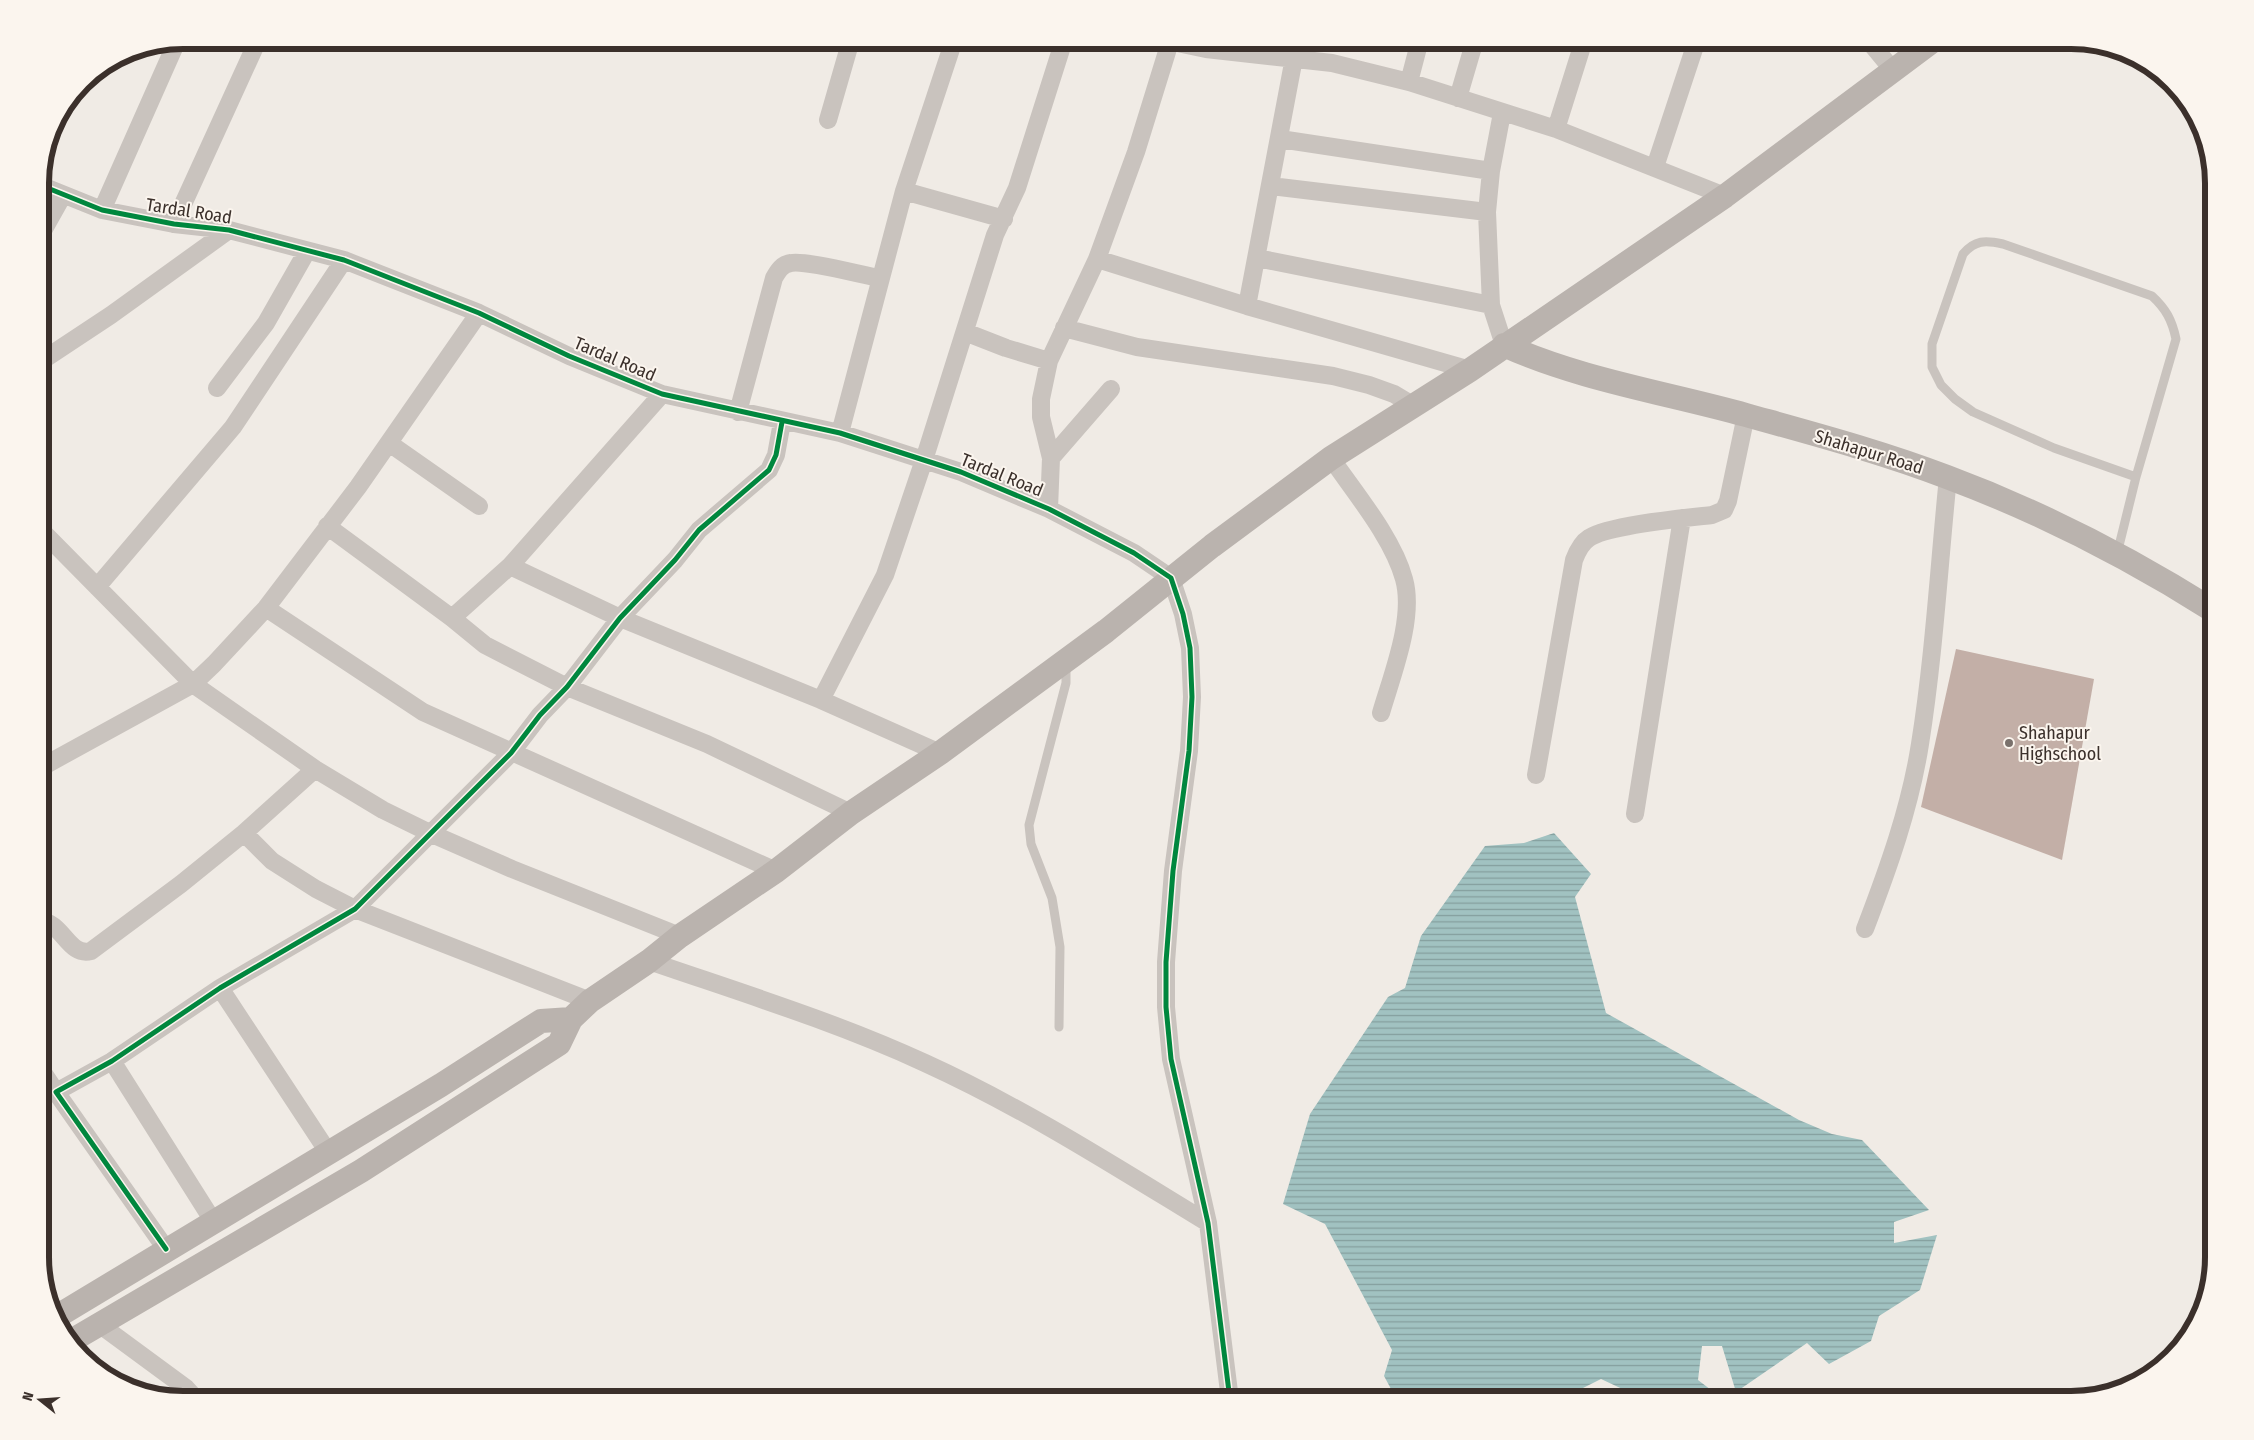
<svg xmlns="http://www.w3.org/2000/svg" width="2254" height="1440" viewBox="0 0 2254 1440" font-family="'Fira Sans Condensed',sans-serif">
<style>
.water{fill:url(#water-rules)}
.building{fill:#c3afa7}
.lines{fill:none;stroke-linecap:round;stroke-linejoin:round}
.service{stroke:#c9c3be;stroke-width:9}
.minor{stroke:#c9c3be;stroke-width:18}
.secondary{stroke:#bab3ae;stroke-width:24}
.cycleway-casing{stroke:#fbf5ee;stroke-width:8}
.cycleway{stroke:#00873e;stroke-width:5}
.poi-dot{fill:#7a716c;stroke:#fbf5ee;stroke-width:2}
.labels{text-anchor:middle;stroke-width:4;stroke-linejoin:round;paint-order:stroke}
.street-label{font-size:18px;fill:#3b302b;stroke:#fbf5ee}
.poi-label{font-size:18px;fill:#3b302b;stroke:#fbf5ee;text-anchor:start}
.rim{fill:none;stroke:#3b302b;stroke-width:6}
</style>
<defs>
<pattern id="water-rules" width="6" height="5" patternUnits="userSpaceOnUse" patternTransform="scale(1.25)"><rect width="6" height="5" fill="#a1c2c1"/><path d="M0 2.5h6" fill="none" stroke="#849e9d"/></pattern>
</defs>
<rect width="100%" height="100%" fill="#f0ebe5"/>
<path class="water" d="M 1554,833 L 1591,874 L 1575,897 L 1606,1013 L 1799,1120 L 1832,1134 L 1862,1140 L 1929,1210 L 1894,1222 L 1894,1243 L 1937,1235 L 1920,1290 L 1879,1316 L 1871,1341 L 1829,1364 L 1807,1343 L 1736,1392 L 1722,1346 L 1702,1346 L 1698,1380 L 1715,1393 L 1707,1400 L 1646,1400 L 1601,1379 L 1575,1392 L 1573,1400 L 1511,1400 L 1511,1394 C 1487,1406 1471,1395 1447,1395 C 1430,1396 1414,1400 1397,1400 L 1384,1376 L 1392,1350 L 1325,1224 L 1283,1204 L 1310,1114 L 1388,997 L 1405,988 L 1421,936 L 1485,846 L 1524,843 Z"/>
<path class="building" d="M 1956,649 L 2094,679 L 2062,860 L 1921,807 Z"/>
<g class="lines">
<path class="service" d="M 2117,554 L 2136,477 L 2176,339 C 2172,320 2166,309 2152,296 L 2003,244 C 1985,240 1975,240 1963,254 L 1932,344 L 1932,367 L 1941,385 L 1955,399 L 1973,412 L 2054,448 L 2136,477
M 1059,1027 L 1060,947 L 1052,898 L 1031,844 L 1029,825 L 1066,683 L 1066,665"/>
<path class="minor" d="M 1163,40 L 1206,49 L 1332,63 L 1409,82 L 1556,129 L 1725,196
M 1868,40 L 1892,69
M 1264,55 L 1267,40
M 1409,82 L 1420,40
M 1458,98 L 1475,40
M 1502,113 L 1491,171 L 1487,212 L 1491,305 L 1504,345
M 828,120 L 851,40
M 1556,129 L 1584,40
M 1280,139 L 1491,171
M 1655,167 L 1697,40
M 40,185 L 102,210 L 174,224 L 229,230 L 344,260 L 479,313 L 569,356 L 662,394 L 840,433 L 961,472 L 1049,509 L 1134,553 L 1171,578 L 1183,614 L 1190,648 L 1192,697 L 1189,751 L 1173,871 L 1166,962 L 1166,1007 L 1171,1059 L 1208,1223 L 1230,1400
M 1271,186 L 1487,212
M 904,191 L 1004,219
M 102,210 L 177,41
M 174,224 L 258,40
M 40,236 L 63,195
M 1257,258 L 1491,305
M 1097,259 L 1247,306 L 1470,370
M 1247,306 L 1294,58
M 1064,328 L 1137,347 L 1333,376 L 1369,385 L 1394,394 L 1414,406
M 965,332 L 1006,348 L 1049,361
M 40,362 L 111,315 L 229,230
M 217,388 L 266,323 L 307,251
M 738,412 L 774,278 C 778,271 782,264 791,263 C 805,260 862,275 880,278
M 840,433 L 904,191 L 954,40
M 389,443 L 479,506
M 1051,458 L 1111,389
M 1331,458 C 1355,493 1393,538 1404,579 C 1415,618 1392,675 1381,713
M 1049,509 L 1051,458 L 1041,417 L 1041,399 L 1049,361 L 1097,259 L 1136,152 L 1170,42
M 327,526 L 452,618 L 485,645 L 567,687 L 707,744 L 851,813
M 40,529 L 193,684 L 315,769 L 383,810 L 432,834 L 512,869 L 680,936
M 510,566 L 620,618 L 821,700 L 940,753
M 97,587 L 233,427 L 344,260
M 266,608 L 423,712 L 776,871
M 452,618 L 510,566 L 662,394
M 821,700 L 885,575 L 924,460 L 995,235 L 1017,188 L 1064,40
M 40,768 L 193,684 L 214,664 L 266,608 L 358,487 L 479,313
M 1536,775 L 1574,560 C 1577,552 1581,543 1589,538 C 1608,525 1685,518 1712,515 L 1724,510 L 1728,501 L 1746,415
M 1635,814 L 1682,518
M 244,833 L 272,861 L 316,889 L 355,909 L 590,1001
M 40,921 C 63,922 68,957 91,951 L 181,884 L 244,833 L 315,769
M 1865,929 C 1888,869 1910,808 1920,744 C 1934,656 1939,566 1948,477
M 649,961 C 742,993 836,1022 925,1063 C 1024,1108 1116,1167 1208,1223
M 220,988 L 328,1152
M 112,1061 L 213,1221
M 40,1068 L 56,1092
M 166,1249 L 56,1092 L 112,1061 L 220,988 L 355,909 L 511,753 L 540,715 L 567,687 L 620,618 L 675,560 L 699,530 L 769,470 L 776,455 L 782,422
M 99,1324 L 186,1388 L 197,1400"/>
<path class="secondary" d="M 1504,345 C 1578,379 1667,393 1746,415 C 1814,434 1882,452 1947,477 C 2041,512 2130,558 2214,611
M 56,1317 L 441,1085 L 541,1021 L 571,1019
M 71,1341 L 361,1171 L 559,1044 L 571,1019 L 590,1001 L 649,961 L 680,936 L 776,871 L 851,813 L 940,753 L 1106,631 L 1212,546 L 1331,458 L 1470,370 L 1725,196 L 1934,40"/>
<g class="cycleway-casing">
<path id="cycleway" d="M 40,185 L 102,210 L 174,224 L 229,230 L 344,260 L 479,313 L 569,356 L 662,394 L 840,433 L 961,472 L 1049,509 L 1134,553 L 1171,578 L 1183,614 L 1190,648 L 1192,697 L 1189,751 L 1173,871 L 1166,962 L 1166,1007 L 1171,1059 L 1208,1223 L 1230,1400
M 166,1249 L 56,1092 L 112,1061 L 220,988 L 355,909 L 511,753 L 540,715 L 567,687 L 620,618 L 675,560 L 699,530 L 769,470 L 776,455 L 782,422"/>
</g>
<use href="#cycleway" class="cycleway"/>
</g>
<circle class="poi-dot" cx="2009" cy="743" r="5"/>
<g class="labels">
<g class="street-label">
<text transform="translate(189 211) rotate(9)" y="6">Tardal Road</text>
<text transform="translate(615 359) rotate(23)" y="6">Tardal Road</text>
<text transform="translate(1869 452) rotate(17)" y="6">Shahapur Road</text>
<text transform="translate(1002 475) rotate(22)" y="6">Tardal Road</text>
</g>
<g class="poi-label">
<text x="2019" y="739">Shahapur<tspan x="2019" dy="21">Highschool</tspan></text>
</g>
</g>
<path d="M0 0H2254V1440H0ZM183 49H2071A134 134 0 0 1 2205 183V1257A134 134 0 0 1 2071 1391H183A134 134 0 0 1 49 1257V183A134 134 0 0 1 183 49Z" fill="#fbf5ee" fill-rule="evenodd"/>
<path class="rim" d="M183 49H2071A134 134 0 0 1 2205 183V1257A134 134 0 0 1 2071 1391H183A134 134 0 0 1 49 1257V183A134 134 0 0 1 183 49Z"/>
<g transform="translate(40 1400) rotate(287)" stroke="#fbf5ee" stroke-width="4" paint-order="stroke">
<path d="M0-4L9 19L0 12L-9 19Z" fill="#3b302b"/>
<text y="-8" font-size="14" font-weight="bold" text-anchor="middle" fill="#3b302b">N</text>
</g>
</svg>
